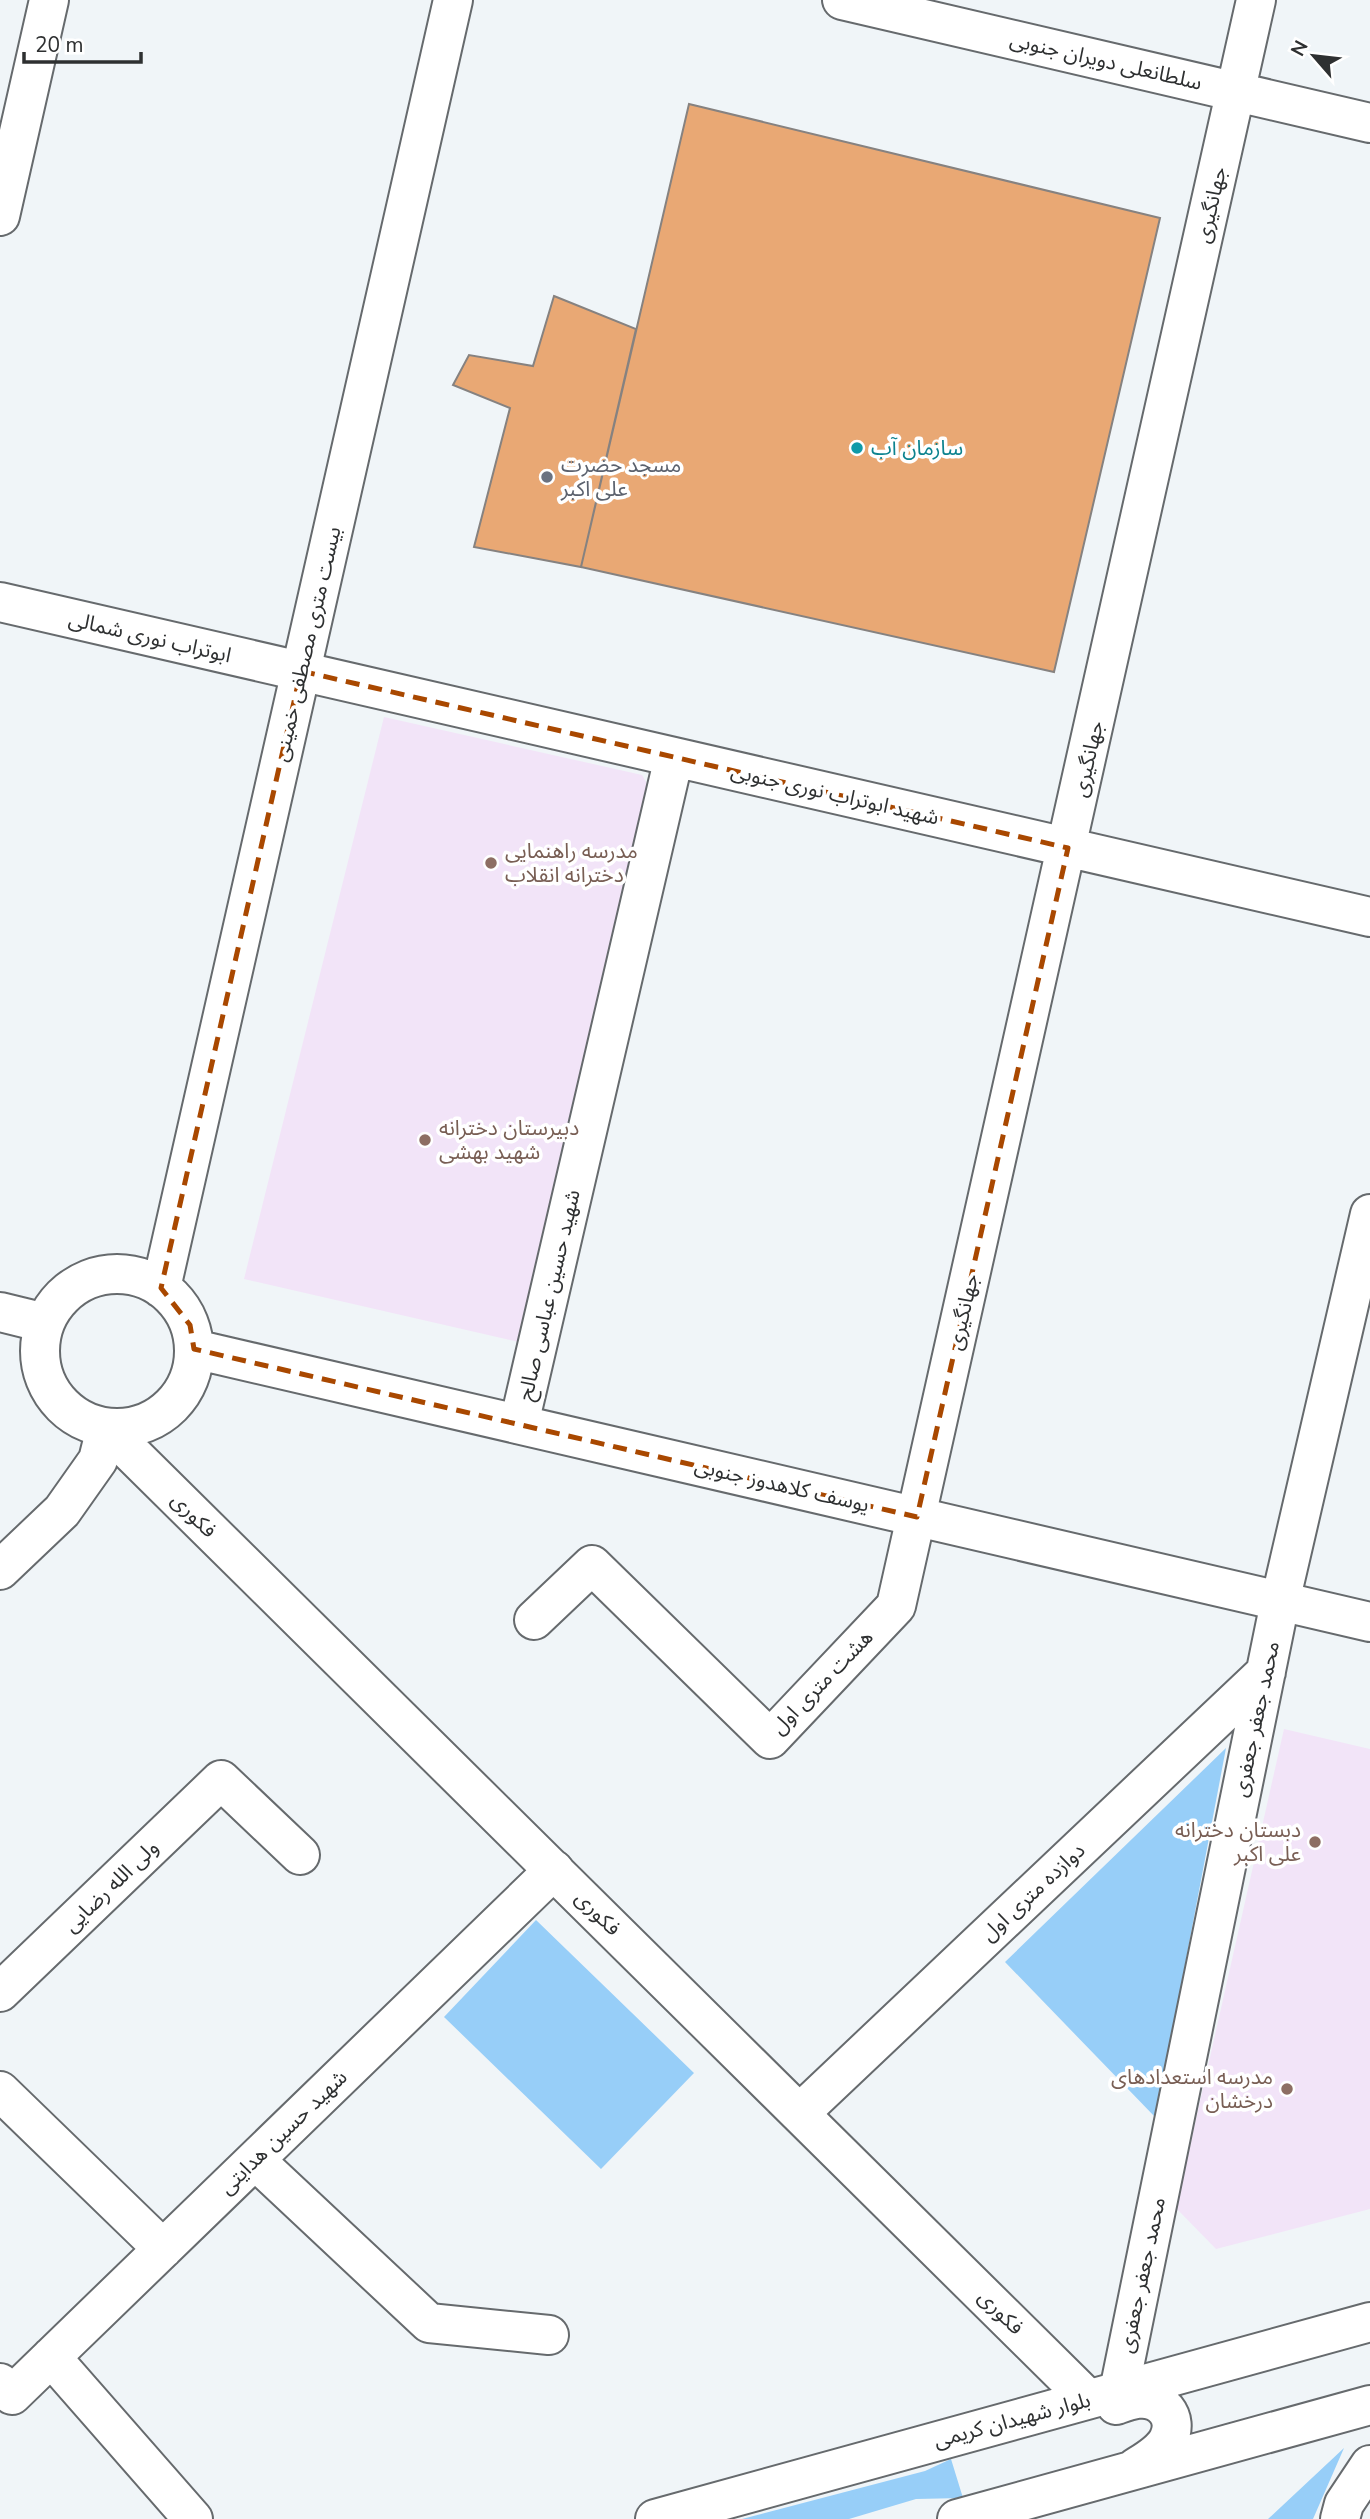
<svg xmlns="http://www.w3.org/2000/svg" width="1370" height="2519" viewBox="0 0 1370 2519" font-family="'Nunito Sans','Noto Sans Arabic',sans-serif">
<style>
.education{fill:#f2e4f8}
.green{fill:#97cef8}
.building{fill:#e9a874;stroke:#868280;stroke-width:2}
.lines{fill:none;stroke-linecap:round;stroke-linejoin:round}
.minor-casing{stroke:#666a6d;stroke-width:42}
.secondary-casing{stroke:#666a6d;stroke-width:42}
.trunk-casing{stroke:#666a6d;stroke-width:42}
.minor{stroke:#fff;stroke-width:38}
.secondary{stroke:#fff;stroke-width:38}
.trunk{stroke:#fff;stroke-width:38}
.marked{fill:none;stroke:#a94800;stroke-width:5;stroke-dasharray:14 9;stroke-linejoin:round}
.culture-dot{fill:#0f9aa8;stroke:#fff;stroke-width:2.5}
.worship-dot{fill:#6b7280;stroke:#fff;stroke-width:2.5}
.education-dot{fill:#8d6e63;stroke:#fff;stroke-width:2.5}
.labels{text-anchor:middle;stroke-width:7;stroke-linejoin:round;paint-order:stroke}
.street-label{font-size:21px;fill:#2e3031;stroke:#fff}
.culture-label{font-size:21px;fill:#0d838f;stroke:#fff;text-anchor:start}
.worship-label{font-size:21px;fill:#5b616d;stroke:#fff;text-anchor:start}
.education-label{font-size:21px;fill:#785e54;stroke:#fff;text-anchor:start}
</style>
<rect width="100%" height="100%" fill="#f0f5f8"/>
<path class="education" d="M 384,717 L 642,775 L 650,789 L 523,1343 L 244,1279 Z
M 1284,1729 L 1370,1749 L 1370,2209 L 1216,2249 L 1176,2208 Z"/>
<path class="green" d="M 1226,1748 L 1156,2118 L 1005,1962 Z
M 536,1920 L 694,2073 L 601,2169 L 444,2017 Z
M 1344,2448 L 1313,2519 L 1268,2519 Z
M 951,2459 L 963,2498 L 916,2499 L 849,2519 L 742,2519 L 925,2471 Z"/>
<path class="building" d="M 689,104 L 1160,218 L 1054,672 L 581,567 Z
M 554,296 L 636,329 L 581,567 L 474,547 L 510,408 L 453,385 L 469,355 L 533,366 Z"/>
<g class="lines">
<g class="minor-casing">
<path id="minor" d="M 842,0 L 1370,123
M 0,216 L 49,0
M 0,602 L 1370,917
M 519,1424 L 674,757
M 0,1570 L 62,1511 L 98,1460 L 106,1428
M 534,1620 L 592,1565 L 770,1739 L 896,1606 L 1256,0
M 0,1992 L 221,1780 L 300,1855
M 0,2091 L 163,2249
M 800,2113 L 1266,1672
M 255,2160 L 429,2323 L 549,2335
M 51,2357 L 193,2519
M 0,2383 L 12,2395 L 554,1870
M 1119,2391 L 1280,1602 L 1370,1214"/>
</g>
<g class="secondary-casing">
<path id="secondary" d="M40 1351a77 77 0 1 1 154 0a77 77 0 1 1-154 0Z
M 161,1288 L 453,0
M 0,1312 L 45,1323
M 194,1349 L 1370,1622
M 106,1428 L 1088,2399
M 1116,2405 C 1122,2403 1130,2400 1137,2399 C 1161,2396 1180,2417 1168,2440 C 1161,2453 1146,2461 1135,2468
M 655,2519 L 1370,2322
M 957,2519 L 1370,2405"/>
</g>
<g class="trunk-casing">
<path id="trunk" d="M 1340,2519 L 1344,2504 L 1370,2465"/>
</g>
<use href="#minor" class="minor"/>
<use href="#secondary" class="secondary"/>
<use href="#trunk" class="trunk"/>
</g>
<path class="marked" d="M 301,671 L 1068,848 L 917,1517 L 194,1349 L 190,1325 L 161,1288 Z"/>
<circle class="culture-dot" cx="857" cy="448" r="7"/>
<circle class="worship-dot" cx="547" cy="477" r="7"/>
<g class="education-dot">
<circle cx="491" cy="863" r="7"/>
<circle cx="425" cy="1140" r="7"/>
<circle cx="1315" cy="1842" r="7"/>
<circle cx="1287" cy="2089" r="7"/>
</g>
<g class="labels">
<g class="street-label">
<text transform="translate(1106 61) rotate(13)" y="7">سلطانعلی دویران جنوبی</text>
<text transform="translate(1211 205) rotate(-77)" y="7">جهانگیری</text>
<text transform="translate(150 637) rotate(13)" y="7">ابوتراب نوری شمالی</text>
<text transform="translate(307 644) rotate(-77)" y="7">بیست متری مصطفی خمینی</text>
<text transform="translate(1088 759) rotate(-77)" y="7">جهانگیری</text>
<text transform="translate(835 794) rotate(13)" y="7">شهید ابوتراب نوری جنوبی</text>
<text transform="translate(549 1295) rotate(-77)" y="7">شهید حسین عباسی صالح</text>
<text transform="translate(963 1312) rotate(-77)" y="7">جهانگیری</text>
<text transform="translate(782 1485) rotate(13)" y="7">یوسف کلاهدوز جنوبی</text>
<text transform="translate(194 1515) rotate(45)" y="7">فکوری</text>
<text transform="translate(822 1682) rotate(-46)" y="7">هشت متری اول</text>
<text transform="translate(1256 1719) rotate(-78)" y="7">محمد جعفر جعفری</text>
<text transform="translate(111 1886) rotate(-44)" y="7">ولی الله رضایی</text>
<text transform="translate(1033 1892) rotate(-43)" y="7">دوازده متری اول</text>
<text transform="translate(598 1913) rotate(45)" y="7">فکوری</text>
<text transform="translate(283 2132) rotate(-44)" y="7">شهید حسین هدایتی</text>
<text transform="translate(1142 2275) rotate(-78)" y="7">محمد جعفر جعفری</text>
<text transform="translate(1001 2312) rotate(45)" y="7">فکوری</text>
<text transform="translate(1012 2420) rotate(-15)" y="7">بلوار شهیدان کریمی</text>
</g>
<g class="culture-label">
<text x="871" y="455">سازمان آب</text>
</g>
<g class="worship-label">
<text x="561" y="472">مسجد حضرت<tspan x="561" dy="24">علی اکبر</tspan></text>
</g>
<g class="education-label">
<text x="505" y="858">مدرسه راهنمایی<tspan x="505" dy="24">دخترانه انقلاب</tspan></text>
<text x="439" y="1135">دبیرستان دخترانه<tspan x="439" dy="24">شهید بهشی</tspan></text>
<text x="1301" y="1837" text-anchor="end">دبستان دخترانه<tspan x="1301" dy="24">علی اکبر</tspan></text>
<text x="1273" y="2084" text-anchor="end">مدرسه استعدادهای<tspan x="1273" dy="24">درخشان</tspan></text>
</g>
</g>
<g transform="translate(1314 56) rotate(298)" stroke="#ffffff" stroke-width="5" paint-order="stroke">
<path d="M0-5L12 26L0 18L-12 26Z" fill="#2e3031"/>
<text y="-10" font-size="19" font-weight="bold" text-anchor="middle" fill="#2e3031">N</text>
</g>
<path d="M24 52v10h117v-10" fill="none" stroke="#2e3031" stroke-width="3.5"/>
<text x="35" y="52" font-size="21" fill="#2e3031" stroke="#ffffff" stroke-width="5" paint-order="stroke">20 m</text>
</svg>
